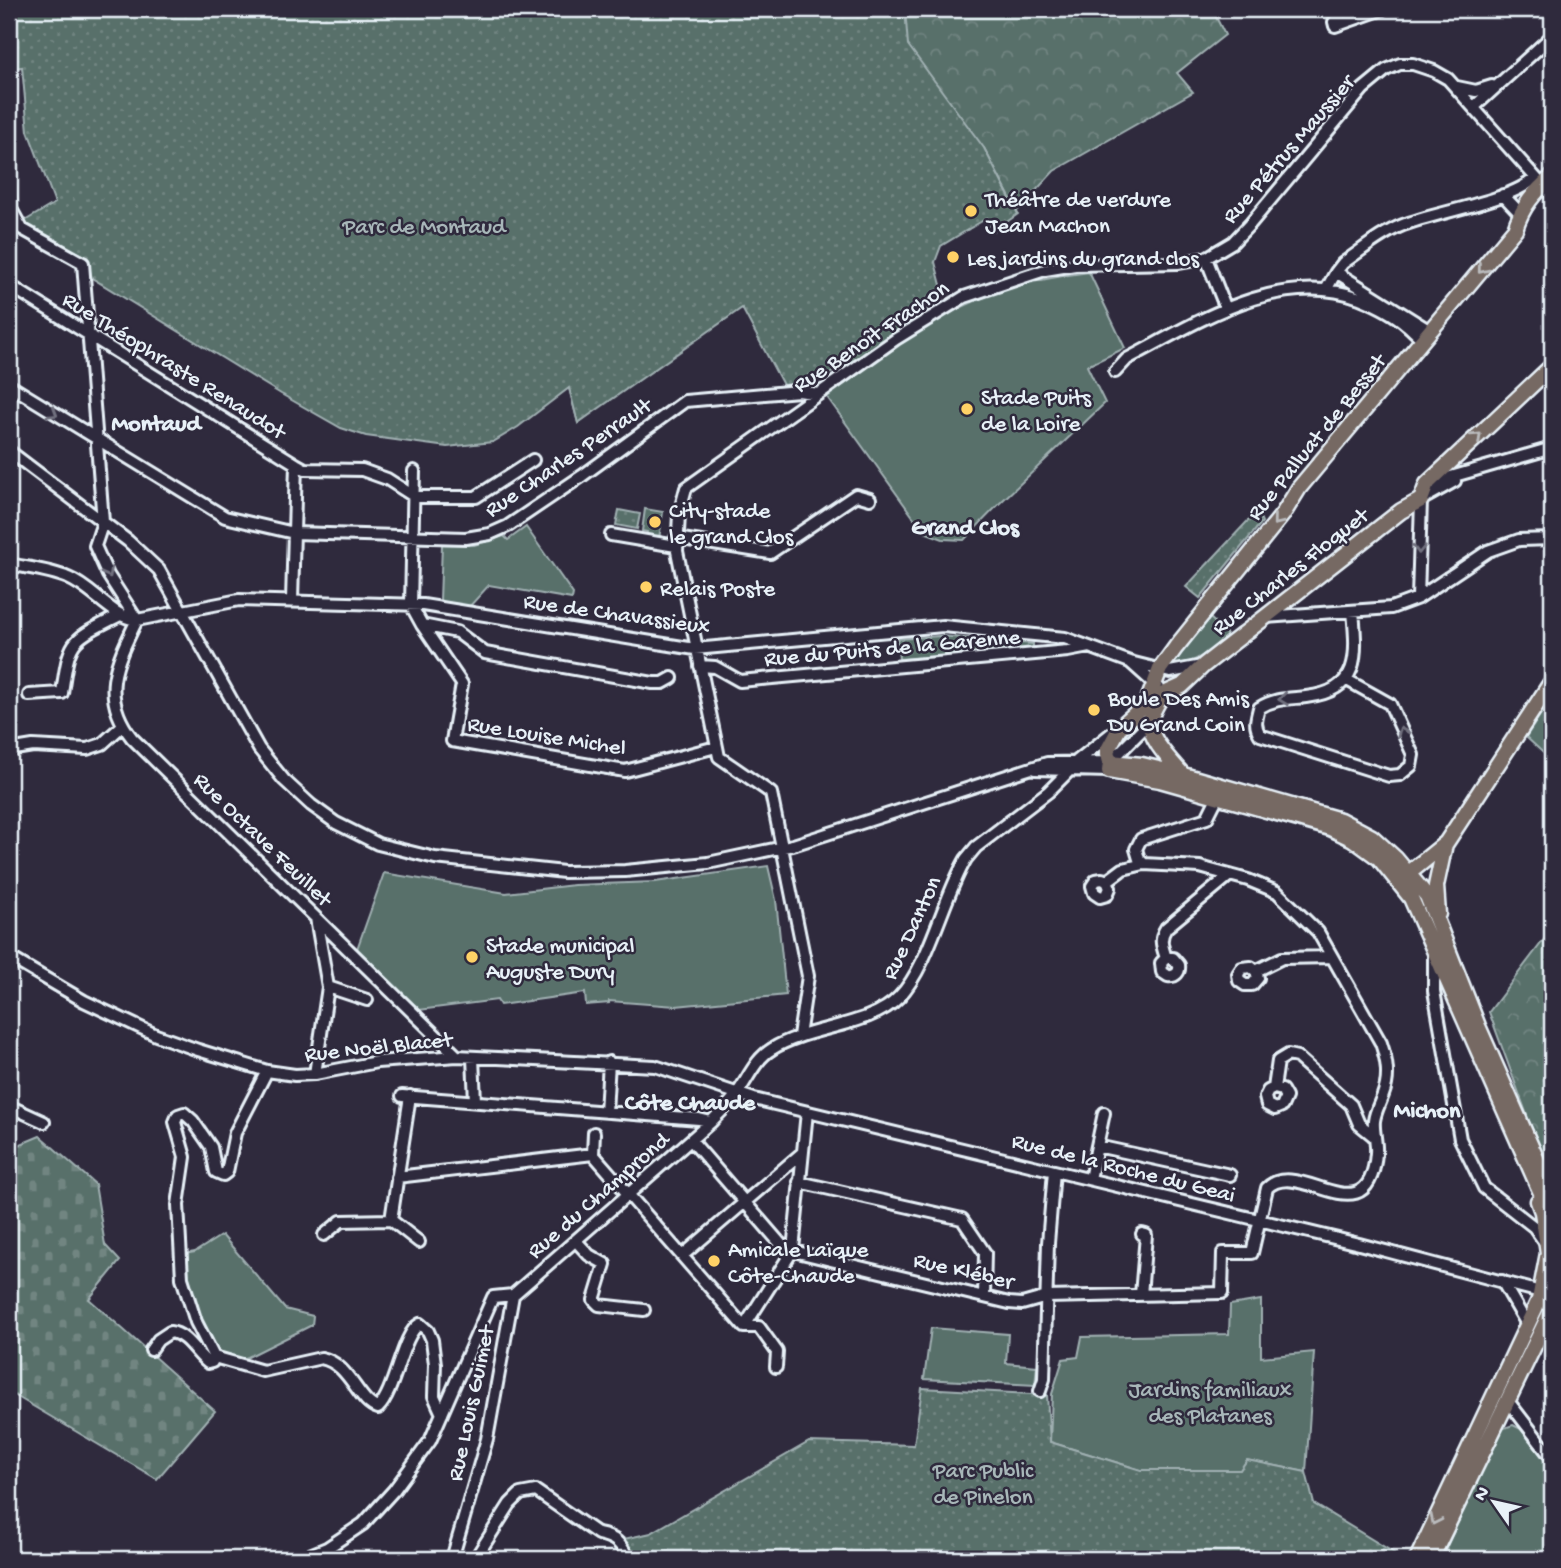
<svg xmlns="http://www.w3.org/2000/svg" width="1561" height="1568" viewBox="0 0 1561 1568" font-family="'Gochi Hand',sans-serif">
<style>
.green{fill:#59706b;stroke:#a0b0b2;stroke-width:2}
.forest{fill:url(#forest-crowns);stroke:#a0b0b2;stroke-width:2}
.cemetery{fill:url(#cemetery-stones);stroke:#a0b0b2;stroke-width:2}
.park{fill:url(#park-dots);stroke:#a0b0b2;stroke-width:2}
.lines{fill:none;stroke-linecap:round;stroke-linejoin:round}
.stream{stroke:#8c9fac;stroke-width:2.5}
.major-tunnel{stroke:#4b4859;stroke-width:14;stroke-dasharray:14 7;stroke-linecap:butt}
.minor-casing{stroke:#e8f1f8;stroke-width:16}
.major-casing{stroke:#e8f1f8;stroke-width:19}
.minor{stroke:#2f2a3d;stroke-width:10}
.major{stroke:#766964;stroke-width:14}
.oneway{stroke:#babbbd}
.oneway2{stroke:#70707e}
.poi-dot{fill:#ffd166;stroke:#2f2a3d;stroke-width:2.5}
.labels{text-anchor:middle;stroke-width:5;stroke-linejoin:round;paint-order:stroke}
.street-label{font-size:23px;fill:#e8f1f8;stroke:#2f2a3d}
.poi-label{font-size:23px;fill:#e8f1f8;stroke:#2f2a3d;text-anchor:start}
.park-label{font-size:23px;fill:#a8b7b9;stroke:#2f2a3d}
.neighbourhood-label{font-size:24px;font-weight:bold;fill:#e8f1f8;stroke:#2f2a3d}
</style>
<defs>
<pattern id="forest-crowns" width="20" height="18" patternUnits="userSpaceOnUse" patternTransform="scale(1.75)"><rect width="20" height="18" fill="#59706b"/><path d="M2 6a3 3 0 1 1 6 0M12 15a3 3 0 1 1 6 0" fill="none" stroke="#718581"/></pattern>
<pattern id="cemetery-stones" width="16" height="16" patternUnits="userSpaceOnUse" patternTransform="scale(1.75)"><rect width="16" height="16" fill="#59706b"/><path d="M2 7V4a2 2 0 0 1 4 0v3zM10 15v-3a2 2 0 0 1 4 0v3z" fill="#718581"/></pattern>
<pattern id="park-dots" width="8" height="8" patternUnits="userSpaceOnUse" patternTransform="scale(1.75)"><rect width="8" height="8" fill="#59706b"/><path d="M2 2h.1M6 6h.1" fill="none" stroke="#718581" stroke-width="1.8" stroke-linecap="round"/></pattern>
</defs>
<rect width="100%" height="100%" fill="#2f2a3d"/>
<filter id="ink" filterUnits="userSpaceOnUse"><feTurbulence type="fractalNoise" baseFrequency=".0143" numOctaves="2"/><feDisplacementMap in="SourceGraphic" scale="14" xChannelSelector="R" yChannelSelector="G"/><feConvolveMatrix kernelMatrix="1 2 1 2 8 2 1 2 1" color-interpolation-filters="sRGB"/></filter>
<g filter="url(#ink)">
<path class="green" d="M 1089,272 L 1125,348 L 1087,366 L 1105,403 L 1001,502 L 964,540 L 943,539 L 924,532 L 827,397 C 874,363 921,324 975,301 C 1011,285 1049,277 1089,272 Z
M 645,509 L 663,512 L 659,539 L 646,537 L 647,532 L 642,531 Z
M 526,527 L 573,594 L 572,599 L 489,585 L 470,606 L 440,601 L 442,544 L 474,545 L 504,536 L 508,540 Z
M 1208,616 L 1226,633 L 1226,636 C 1211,651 1194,665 1173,664 Z
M 940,636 L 1033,644 L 1033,649 L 899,659 L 897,639 Z
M 768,866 L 776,900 L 786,995 L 676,1006 L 609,1001 L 609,1003 L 586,1005 L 585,993 L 500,1005 L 497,1000 L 419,1010 L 357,949 L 384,873 L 506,893 L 574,885 L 655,882 Z
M 222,1235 L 285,1309 L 313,1316 L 312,1325 L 248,1357 L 239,1360 L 225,1354 L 219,1358 C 200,1325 187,1291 184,1254 L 195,1252 Z
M 1261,1300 L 1261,1357 L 1314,1352 L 1306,1472 L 1247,1460 L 1240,1470 L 1141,1470 L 1050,1442 L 1052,1394 L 1063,1359 L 1078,1357 L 1082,1337 L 1229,1334 L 1230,1305 Z
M 931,1328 L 1008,1334 L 1006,1363 L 1037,1366 L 1035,1385 L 924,1379 Z
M 1513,1425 L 1521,1429 L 1552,1470 L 1552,1559 L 1441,1559 L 1501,1429 Z"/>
<path class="forest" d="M 727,9 L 1212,9 L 1225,35 L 1177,73 L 1193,92 L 1054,171 L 1017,211 L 984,148 L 959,137 L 578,423 L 569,388 Z
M 1552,697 L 1552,761 L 1526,737 Z
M 1552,929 L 1552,1183 L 1489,1012 Z"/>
<path class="cemetery" d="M 40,1136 L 95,1184 L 105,1245 L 120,1261 L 89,1299 L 215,1411 L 157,1479 L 9,1392 L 9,1149 Z"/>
<path class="park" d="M 9,9 L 905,9 L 908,45 L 984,148 L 1018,214 L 994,231 L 988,224 L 987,218 L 941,246 L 935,262 L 941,285 L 939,293 L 942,298 L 867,352 L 819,380 L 783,385 L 742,308 L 578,423 L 569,388 L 518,427 L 493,442 L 447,447 L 366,436 L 341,428 L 281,394 L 92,278 L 86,256 L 72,250 L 70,252 L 23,222 L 55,203 L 28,131 L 22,67 L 9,69 Z
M 619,510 L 640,514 L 637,529 L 616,525 Z
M 1257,511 L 1262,522 L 1200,598 L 1186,587 Z
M 922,1388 L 1047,1395 L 1050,1442 L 1141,1470 L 1240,1470 L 1247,1460 L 1306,1472 L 1314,1504 L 1404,1559 L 633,1559 L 624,1539 L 651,1533 L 809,1442 L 914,1445 Z"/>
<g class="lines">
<path class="stream" d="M 1133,1559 L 1154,1557 L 1188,1559"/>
<path class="major-tunnel" d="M 1545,1306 L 1552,1277"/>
<g class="minor-casing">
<path id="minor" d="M 1344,9 L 1334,22 L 1335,26 L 1383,9
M 1457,87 L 1476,91 L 1492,86
M 1474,107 L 1552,36
M 9,184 L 11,209 L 22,229 L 83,263 L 103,522 L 95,546 L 108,575 L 137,620
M 1503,195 L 1520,213
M 1206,258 L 1226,309
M 1336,272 L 1343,263 C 1362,250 1382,233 1403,225 C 1437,212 1511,201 1535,178
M 9,285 L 296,464 L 292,600
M 1326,290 L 1336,272 L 1430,331
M 1115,372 L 1127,359 C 1196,323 1279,268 1360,298 C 1375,304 1395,314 1407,325 C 1413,330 1417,335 1423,339
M 9,385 L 225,517 L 294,533 L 466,538 L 490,534 L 508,526 L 582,476 L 685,401 L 799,391 L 818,394
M 9,451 L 128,541 L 159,570 L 259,749 L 284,780 L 311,805 L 336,823 L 378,844 L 435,858 L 564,872 L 625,871 L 708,863 L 793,845 L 1047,763 L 1110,762 L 1150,722
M 296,464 L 305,469 L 362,470 L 387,479 L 415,497 L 476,497 L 533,460
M 414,471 L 411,605 L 422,625 L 462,684 L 452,741 L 625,771 L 716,747
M 1430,483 L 1552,448
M 611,535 L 676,546
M 676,538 L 770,553 L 856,495 L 870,499
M 9,564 C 28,568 50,570 68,578 C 93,588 111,617 137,620 L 239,600 L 423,605 L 695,649 L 943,626 L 1065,638 L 1130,662 L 1170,672 L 1202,666
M 1418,598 L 1421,500 L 1455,481
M 1265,617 L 1391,608 L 1418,598 L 1488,551 L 1519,540 L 1552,539
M 137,620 C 116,663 99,696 132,738 L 457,1056
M 422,625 L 457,632 L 485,653 L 653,683 L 663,683 L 672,678
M 1130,662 L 1159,688
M 700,666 L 715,667 L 740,681 L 1068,651 L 1089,647
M 1347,680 L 1390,704 L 1413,755 L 1411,766 L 1400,775 L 1389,776 L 1260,735 C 1254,725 1256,720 1259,708 C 1275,698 1287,699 1306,697 C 1361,691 1357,655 1353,611
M 29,695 L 62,693 C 70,637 70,641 120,615
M 9,750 L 33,746 L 87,749 L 102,744 L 122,726
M 1035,769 L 1109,771
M 1107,881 L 1110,888 L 1107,895 L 1100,897 L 1094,893 L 1092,886 L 1096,880 L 1102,879 L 1107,881 L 1123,869 L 1144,864
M 1434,954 L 1434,991 L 1460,1139 L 1484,1188 L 1534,1227 L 1546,1244
M 9,957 L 84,1001 L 156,1035 L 198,1050 L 267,1071 L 295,1075 L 315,1074 L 377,1062 L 457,1056 L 655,1066 L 754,1099 L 1359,1244 L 1552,1295
M 1166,958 L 1161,963 L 1162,972 L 1168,976 C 1176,977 1180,972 1179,965 L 1173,958 L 1166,958 C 1162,946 1159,939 1166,928 L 1230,875
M 1256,971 L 1251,967 L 1242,968 L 1238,974 L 1239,981 L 1245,985 L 1252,985 L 1258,978 L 1256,971 L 1282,958 L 1332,957
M 328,987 L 367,1000
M 799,1036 L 808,976 L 771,793 L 719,757 L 677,551 L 679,514 L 686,488 L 896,339 L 964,297 L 1045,270 L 1075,265 L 1178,263 L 1206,258 L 1233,242 L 1251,223 L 1363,89 L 1386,70 L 1400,64 L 1413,64 L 1434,71 L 1448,79 L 1552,196
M 473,1058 L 475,1101
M 315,1074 L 328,987 L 316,918
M 1274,1088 L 1282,1090 L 1286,1097 L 1282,1106 L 1275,1109 L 1267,1105 L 1265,1097 L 1268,1091 L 1274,1088 L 1278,1061 L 1288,1055 L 1297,1057 L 1351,1105 L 1359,1124 L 1375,1137
M 402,1096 L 699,1119 L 711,1122
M 9,1106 L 44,1122
M 606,1112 L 609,1062
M 691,1140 L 785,1249 L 1009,1303 L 1022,1304 L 1047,1297 L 1222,1293 L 1223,1253 L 1252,1253 L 1267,1188 C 1299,1156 1369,1240 1376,1153 C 1377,1143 1373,1131 1374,1121 C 1375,1112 1380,1103 1383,1095 C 1390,1077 1387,1061 1381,1043 L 1318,932 L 1277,892 L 1248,880 L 1200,867 L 1144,864 L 1139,859 L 1136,849 L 1141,839 L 1207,818 L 1218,796
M 1097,1146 L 1104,1113
M 593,1154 L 744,1327
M 593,1154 L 594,1133
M 397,1177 L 593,1154
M 1090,1179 L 1097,1146 L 1230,1175
M 799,1182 L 962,1219 L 985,1253 L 984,1297
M 391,1220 L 419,1242
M 324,1235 L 341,1221 L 391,1220 L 410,1096
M 576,1241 L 589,1255 L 605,1264 L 594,1300 L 599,1305 L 644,1310
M 682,1256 L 802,1153
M 1502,1281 L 1528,1326
M 513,1295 L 711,1122 C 719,1113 729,1105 736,1095 C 748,1079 755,1059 772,1049 C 808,1026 871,1027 899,997 C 929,966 943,898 966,859 L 976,847 L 1048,792 L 1070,770 L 1077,761 L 1117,729
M 1141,1295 L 1146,1235 L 1142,1234
M 744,1327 L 793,1250 L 807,1112
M 744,1327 L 759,1327 L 777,1352 L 776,1367
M 151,1350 L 158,1340 L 170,1332 C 187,1334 195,1353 208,1363 L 212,1362 L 214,1357 L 196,1322 L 182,1278 L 178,1205 L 185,1157 L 175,1122 L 178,1115 L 184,1113 L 193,1121 L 211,1147 L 216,1172 L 223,1175 L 227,1172 L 235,1133 L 267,1071
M 214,1357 L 263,1371 L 321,1358 C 350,1363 358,1403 378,1408 C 396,1390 402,1333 420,1324 L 428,1331 L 432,1340 L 435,1364 L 434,1396 L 442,1414
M 1040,1391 L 1044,1379 L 1048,1243 L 1054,1171
M 1508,1401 L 1552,1458
M 300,1559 L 327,1548 L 363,1524 L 394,1490 L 430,1441 L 493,1297 L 513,1295
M 452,1559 L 487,1439 L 513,1295
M 475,1559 L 510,1504 L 520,1494 L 536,1491 L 598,1534 C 616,1537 621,1544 629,1559"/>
</g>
<g class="major-casing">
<path id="major" d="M 1110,762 L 1142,765 L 1183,775 L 1340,820 L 1372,837 L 1396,859 L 1427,896 L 1478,1026 L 1552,1194
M 1183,775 C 1173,763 1148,739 1150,721 C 1151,713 1158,702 1162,695 L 1182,686 L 1204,665 L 1401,511 L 1421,500 L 1427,484 L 1552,366
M 1409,882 L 1409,873 L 1446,843 L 1552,681
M 1438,914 L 1436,886 L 1445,844
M 1549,1211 L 1411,898 L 1379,858 L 1353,839 L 1330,828 L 1160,780 L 1109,771 L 1110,762 L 1107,751 L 1120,727 L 1147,703 L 1160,669 L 1176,647 L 1283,514 L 1299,488 L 1515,229 C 1522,207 1534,192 1552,177
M 1417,1559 L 1539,1300 L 1548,1253 L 1542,1212 L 1538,1201
M 1431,1559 L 1552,1309"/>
</g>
<use href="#minor" class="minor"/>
<use href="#major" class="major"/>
</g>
<defs><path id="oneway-chevron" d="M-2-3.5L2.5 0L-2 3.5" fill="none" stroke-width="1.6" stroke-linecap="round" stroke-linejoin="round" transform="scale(1.75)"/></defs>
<g class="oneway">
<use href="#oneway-chevron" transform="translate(1482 269) rotate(129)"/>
<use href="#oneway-chevron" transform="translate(1477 437) rotate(-43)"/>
<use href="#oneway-chevron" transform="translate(1277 521) rotate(129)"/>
<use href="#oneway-chevron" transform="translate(1435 1520) rotate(116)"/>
</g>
<g class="oneway2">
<use href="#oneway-chevron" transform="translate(53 413) rotate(32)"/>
<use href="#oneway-chevron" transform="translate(1419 549) rotate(92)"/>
<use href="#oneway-chevron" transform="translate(108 573) rotate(62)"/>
<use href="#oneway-chevron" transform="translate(1283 699) rotate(173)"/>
<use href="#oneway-chevron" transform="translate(1402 732) rotate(-114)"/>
</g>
</g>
<g class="poi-dot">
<circle cx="971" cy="211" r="7"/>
<circle cx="953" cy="257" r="7"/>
<circle cx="967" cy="409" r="7"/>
<circle cx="655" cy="522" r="7"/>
<circle cx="646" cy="587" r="7"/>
<circle cx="1094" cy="710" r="7"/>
<circle cx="472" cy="957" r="7"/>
<circle cx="714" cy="1261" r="7"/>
</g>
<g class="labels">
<g class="street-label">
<text transform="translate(1287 148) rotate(-49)" y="8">Rue Pétrus Maussier</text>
<text transform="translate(870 335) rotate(-34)" y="8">Rue Benoît Frachon</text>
<text transform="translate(175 364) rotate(32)" y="8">Rue Théophraste Renaudot</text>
<text transform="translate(1315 436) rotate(-51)" y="8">Rue Palluat de Besset</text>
<text transform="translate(567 456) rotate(-34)" y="8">Rue Charles Perrault</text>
<text transform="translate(1289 570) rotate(-38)" y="8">Rue Charles Floquet</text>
<text transform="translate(617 612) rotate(8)" y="8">Rue de Chavassieux</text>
<text transform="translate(892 646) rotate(-5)" y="8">Rue du Puits de la Garenne</text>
<text transform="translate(547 734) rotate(9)" y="8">Rue Louise Michel</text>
<text transform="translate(264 838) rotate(44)" y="8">Rue Octave Feuillet</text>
<text transform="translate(910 927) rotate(-65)" y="8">Rue Danton</text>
<text transform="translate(378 1045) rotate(-6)" y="8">Rue Noël Blacet</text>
<text transform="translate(1124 1166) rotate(14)" y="8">Rue de la Roche du Geai</text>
<text transform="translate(597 1194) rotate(-41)" y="8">Rue du Champrond</text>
<text transform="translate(964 1269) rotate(13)" y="8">Rue Kléber</text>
<text transform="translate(469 1403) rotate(-78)" y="8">Rue Louis Guimet</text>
</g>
<g class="poi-label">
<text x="985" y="206">Théâtre de verdure<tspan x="985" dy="26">Jean Machon</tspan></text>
<text x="967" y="265">Les jardins du grand clos</text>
<text x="981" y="404">Stade Puits<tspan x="981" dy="26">de la Loire</tspan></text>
<text x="669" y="517">City-stade<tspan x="669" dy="26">le grand Clos</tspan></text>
<text x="660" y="595">Relais Poste</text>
<text x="1108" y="705">Boule Des Amis<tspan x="1108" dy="26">Du Grand Coin</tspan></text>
<text x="486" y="952">Stade municipal<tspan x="486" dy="26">Auguste Dury</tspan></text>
<text x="728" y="1256">Amicale Laïque<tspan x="728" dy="26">Côte-Chaude</tspan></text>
</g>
<g class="park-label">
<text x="424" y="233">Parc de Montaud</text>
<text x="1210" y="1396">Jardins familiaux<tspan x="1210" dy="26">des Platanes</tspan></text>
<text x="983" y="1477">Parc Public<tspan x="983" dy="26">de Pinelon</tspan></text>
</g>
<g class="neighbourhood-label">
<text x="156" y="430">Montaud</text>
<text x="965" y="534">Grand Clos</text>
<text x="690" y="1109">Côte Chaude</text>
<text x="1427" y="1117">Michon</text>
</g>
</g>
<rect width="1561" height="1568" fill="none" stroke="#2f2a3d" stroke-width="35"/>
<rect x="18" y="18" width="1526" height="1533" fill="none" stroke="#e8f1f8" stroke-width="2.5" filter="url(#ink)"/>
<g transform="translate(1494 1502) rotate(304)" stroke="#2f2a3d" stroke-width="5" paint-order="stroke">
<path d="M0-5L12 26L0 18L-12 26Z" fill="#e8f1f8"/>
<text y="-10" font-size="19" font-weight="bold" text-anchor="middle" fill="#e8f1f8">N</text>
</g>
</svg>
